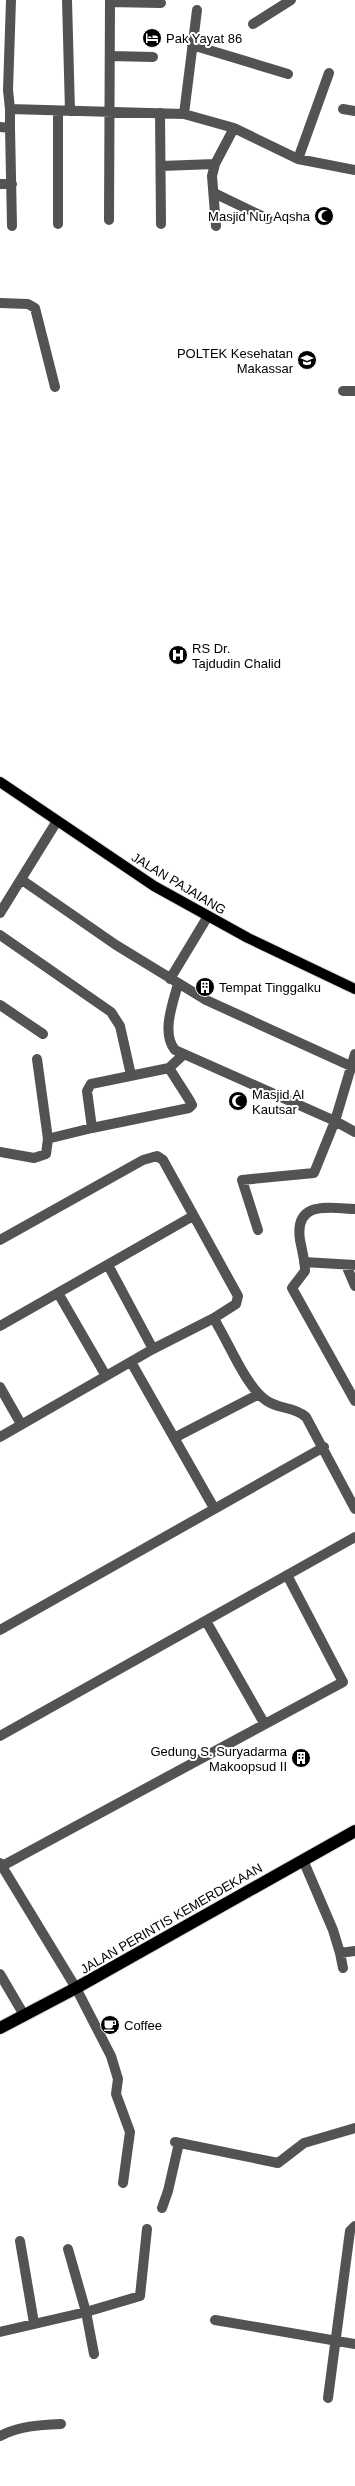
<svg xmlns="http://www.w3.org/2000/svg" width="355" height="2486" viewBox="0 0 355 2486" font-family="Helvetica,sans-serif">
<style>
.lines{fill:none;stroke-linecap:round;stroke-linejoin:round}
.major-casing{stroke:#dbdbdb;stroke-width:12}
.highway-casing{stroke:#dbdbdb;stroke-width:14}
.minor{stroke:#535353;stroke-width:10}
.major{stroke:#000;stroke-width:10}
.highway{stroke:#000;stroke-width:12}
.labels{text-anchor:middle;stroke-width:4;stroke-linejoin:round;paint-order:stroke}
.poi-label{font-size:13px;fill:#000;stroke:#fff;text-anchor:start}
.street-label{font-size:13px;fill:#000;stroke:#fff}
</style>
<rect width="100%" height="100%" fill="#fff"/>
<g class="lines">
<g class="major-casing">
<path id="major" d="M 0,782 L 154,886 L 248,938 L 355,989"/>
</g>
<g class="highway-casing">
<path id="highway" d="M 0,2028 L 76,1988 L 355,1831"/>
</g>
<path class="minor" d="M 67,0 L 70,111
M 110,2 L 161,3
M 253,24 L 291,0
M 192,45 L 288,74
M 110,56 L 153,57
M 10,109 L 8,90 L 11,0
M 343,109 L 355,111
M 160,113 L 161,224
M 184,114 L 197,10
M 0,127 L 10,128 L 10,109 L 184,114 L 234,128 L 298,159 L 355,170
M 10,128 L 12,226
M 298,159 L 329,73
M 161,166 L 215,164
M 0,184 L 12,184
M 214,193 L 268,219
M 109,220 L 110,0
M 58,224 L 58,111
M 216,226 L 212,176 L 215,164 L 234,128
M 0,303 L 28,304 L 35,308 L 55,387
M 343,391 L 355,391
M 22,880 L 116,945 L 206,1000 L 355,1068
M 0,913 L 57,821
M 0,935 L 111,1012 L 120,1026 L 131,1075
M 170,979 L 208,916
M 178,984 C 173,1003 161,1033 175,1050 L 335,1121 L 314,1173 L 242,1180 L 258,1230
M 0,1005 L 43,1034
M 355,1054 L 335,1121 L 355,1132
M 37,1059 L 48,1139
M 92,1128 L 189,1108 L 192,1105 L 190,1101 L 169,1068
M 0,1152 L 34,1158 L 46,1154 L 48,1139 L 51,1138 L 92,1128 L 87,1091 L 91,1084 L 169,1068 L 183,1055
M 355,1209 C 329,1208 294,1200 300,1240 C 302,1250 305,1261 305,1271 L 292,1288 L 355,1401
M 0,1240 L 143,1160 L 157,1156 L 163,1160 L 238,1296 L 236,1304 L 214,1318 L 218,1326 C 230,1346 247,1388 267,1401 C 279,1409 295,1407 306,1417 L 355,1509
M 304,1262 L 355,1265
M 108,1265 L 153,1349
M 346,1265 L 355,1286
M 58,1293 L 106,1376
M 0,1326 L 193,1216
M 131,1362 L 214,1508
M 0,1387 L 21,1424
M 0,1437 L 153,1349 L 214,1318
M 174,1438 L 259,1394
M 206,1621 L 264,1723
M 0,1630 L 324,1447
M 0,1736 L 355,1537
M 303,1860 L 333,1930 L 340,1953 L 355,1951
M 0,1863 L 76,1988 L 111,2056 L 118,2079 L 116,2094 L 130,2132 L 123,2183
M 2,1866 L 343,1682 L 287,1575
M 340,1953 L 343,1968
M 0,1974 L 24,2015
M 175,2142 L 278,2163 L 304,2143 L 355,2128
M 162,2208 L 168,2191 L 179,2143
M 20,2241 L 34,2323
M 68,2249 L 86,2312 L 94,2354
M 215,2320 L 355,2344
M 0,2332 L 86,2312 L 140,2296 L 147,2229
M 328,2398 L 350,2231 L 355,2226
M 0,2436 C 19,2426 39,2425 61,2424"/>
<use href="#major" class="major"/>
<use href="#highway" class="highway"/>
</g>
<defs>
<g id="hotel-disc" transform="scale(1)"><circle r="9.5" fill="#000" stroke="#fff"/><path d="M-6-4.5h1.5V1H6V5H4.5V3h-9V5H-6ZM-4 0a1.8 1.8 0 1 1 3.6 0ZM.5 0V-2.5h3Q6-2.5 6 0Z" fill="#fff"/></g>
<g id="mosque-disc" transform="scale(1)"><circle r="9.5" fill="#000" stroke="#fff"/><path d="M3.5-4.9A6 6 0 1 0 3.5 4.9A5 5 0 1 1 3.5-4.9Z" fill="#fff"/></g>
<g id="university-disc" transform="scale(1)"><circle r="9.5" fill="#000" stroke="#fff"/><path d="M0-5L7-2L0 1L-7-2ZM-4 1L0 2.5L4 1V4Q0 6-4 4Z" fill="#fff"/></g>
<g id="hospital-disc" transform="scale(1)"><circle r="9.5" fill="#000" stroke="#fff"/><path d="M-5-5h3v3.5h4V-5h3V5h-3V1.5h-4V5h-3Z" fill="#fff"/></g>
<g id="building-disc" transform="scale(1)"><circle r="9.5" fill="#000" stroke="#fff"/><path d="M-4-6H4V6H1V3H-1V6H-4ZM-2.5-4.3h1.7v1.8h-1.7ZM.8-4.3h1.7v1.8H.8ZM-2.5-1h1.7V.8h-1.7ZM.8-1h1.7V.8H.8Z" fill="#fff"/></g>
<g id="cafe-disc" transform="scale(1)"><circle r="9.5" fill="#000" stroke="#fff"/><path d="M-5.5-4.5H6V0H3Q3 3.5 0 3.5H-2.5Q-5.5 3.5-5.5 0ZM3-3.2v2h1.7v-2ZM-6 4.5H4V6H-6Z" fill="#fff"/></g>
</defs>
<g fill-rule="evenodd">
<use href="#hotel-disc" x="152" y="38"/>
<use href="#mosque-disc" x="324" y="216"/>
<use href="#university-disc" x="307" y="360"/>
<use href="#hospital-disc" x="178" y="655"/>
<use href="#building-disc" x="205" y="987"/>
<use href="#mosque-disc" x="238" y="1101"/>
<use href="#building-disc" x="301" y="1758"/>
<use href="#cafe-disc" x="110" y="2025"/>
</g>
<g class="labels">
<g class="poi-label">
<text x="166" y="43">Pak Yayat 86</text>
<text x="310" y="221" text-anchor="end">Masjid Nur Aqsha</text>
<text x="293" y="358" text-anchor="end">POLTEK Kesehatan<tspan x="293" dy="15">Makassar</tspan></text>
<text x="192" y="653">RS Dr.<tspan x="192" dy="15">Tajdudin Chalid</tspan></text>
<text x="219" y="992">Tempat Tinggalku</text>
<text x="252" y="1099">Masjid Al<tspan x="252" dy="15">Kautsar</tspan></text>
<text x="287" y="1756" text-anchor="end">Gedung S. Suryadarma<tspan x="287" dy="15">Makoopsud II</tspan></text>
<text x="124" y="2030">Coffee</text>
</g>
<g class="street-label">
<text transform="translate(179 883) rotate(31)" y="5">JALAN PAJAIANG</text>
<text transform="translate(171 1918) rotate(-30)" y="5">JALAN PERINTIS KEMERDEKAAN</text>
</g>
</g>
</svg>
